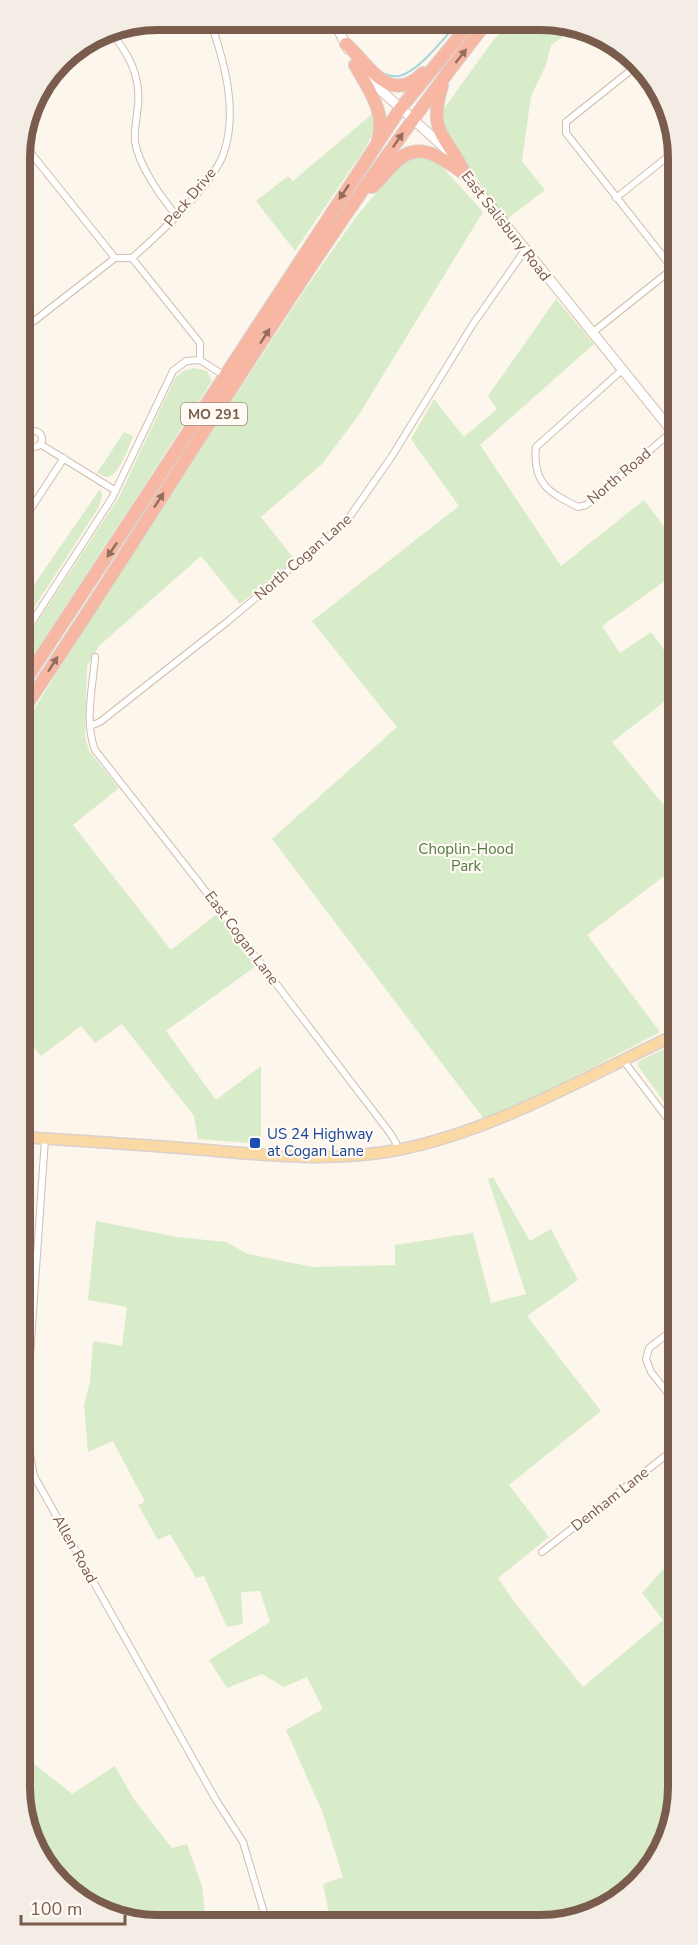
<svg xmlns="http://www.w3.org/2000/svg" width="698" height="1945" viewBox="0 0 698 1945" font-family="'Nunito Sans',sans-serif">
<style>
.green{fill:#d8ecc9}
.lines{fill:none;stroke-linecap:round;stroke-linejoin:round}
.stream{stroke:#a5d3da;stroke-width:2}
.street-casing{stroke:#d1beb0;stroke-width:8}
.secondary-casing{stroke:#d6c0b0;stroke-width:11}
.primary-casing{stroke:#dad1cd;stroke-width:13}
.highway-casing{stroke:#dad1cd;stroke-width:14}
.street{stroke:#fff;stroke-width:6}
.secondary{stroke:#fff;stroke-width:9}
.primary{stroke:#fbd9a5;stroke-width:10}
.highway{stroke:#f7b7a3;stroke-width:12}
.oneway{fill:#936e5e}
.transit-dot{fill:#1a4fb4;stroke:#fffaf3;stroke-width:2}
.labels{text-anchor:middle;stroke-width:4.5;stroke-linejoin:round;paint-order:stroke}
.shield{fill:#fffaf3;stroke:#a28b7f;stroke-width:1.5}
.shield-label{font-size:14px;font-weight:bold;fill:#7a5c4d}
.street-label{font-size:15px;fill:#7a5c4d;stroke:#fffaf3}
.park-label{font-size:15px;fill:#537a41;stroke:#fffaf3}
.transit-label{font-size:15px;fill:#164399;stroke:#fffaf3;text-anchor:start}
.rim{fill:none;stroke:#7a5c4d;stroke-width:8}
</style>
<rect width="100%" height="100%" fill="#fdf6ec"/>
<path class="green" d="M 510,22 L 568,22 L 577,27 L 551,45 L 546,65 L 531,96 L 522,161 L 545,190 L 506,220 L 444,131 L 440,114 L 492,42 Z
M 372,114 L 374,128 L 368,144 L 295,251 L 256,201 L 288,176 L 293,181 Z
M 412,155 L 437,161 L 483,212 L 358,416 L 322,464 L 261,517 L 295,560 L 240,604 L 201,556 L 99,646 L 87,666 L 85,737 L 89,751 L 119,788 L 73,825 L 171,950 L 217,914 L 256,966 L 166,1031 L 216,1100 L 261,1066 L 261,1144 L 198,1139 L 194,1116 L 122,1024 L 95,1043 L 81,1026 L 41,1056 L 24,1035 L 21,1036 L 21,730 L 123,567 L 306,288 L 356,217 L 402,162 Z
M 556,299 L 594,344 L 480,445 L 561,566 L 644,500 L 666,529 L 673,523 L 676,528 L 676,573 L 602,626 L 620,653 L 651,632 L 677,668 L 677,692 L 612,742 L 677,821 L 677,866 L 587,935 L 660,1032 L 487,1123 L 272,839 L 397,727 L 312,621 L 459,506 L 411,439 L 434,399 L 464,437 L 497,409 L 488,396 Z
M 194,368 L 207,371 L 212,381 L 21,675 L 21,647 L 119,497 L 175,378 L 183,371 Z
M 124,432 L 133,436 C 129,446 118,479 106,477 C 105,477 98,473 97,473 Z
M 100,489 L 102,495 L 99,507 L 21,628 L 20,605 Z
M 677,1043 L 677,1120 L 638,1066 L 639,1061 Z
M 493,1177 L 530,1241 L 551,1229 L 578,1280 L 527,1316 L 601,1411 L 509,1485 L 549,1537 L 498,1578 L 515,1603 L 583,1687 L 663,1620 L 642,1593 L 675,1556 L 678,1560 L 678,1796 L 644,1878 L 568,1923 L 331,1923 L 323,1884 L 343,1877 L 322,1811 L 286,1730 L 323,1709 L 307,1677 L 284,1687 L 262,1674 L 227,1688 L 209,1660 L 270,1622 L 260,1591 L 241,1592 L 243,1624 L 227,1627 L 204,1576 L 196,1578 L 170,1534 L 158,1540 L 138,1505 L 145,1502 L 113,1441 L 88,1452 L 84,1405 L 90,1382 L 93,1341 L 122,1346 L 127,1307 L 88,1300 L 96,1221 L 177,1237 L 226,1242 L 248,1254 L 313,1267 L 395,1265 L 395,1245 L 473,1233 L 491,1303 L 526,1294 L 488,1179 Z
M 22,1754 L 72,1794 L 115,1766 L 133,1798 L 172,1848 L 187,1844 L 202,1886 L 206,1923 L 131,1923 L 60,1885 L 22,1815 Z"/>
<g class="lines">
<path class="stream" d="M 385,74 C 390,76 394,77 399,76 C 419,72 445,36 459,22"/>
<g class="street-casing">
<path id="street" d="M 108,29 C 127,51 141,74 138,105 C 137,118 134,129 135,142 C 139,166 161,197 176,215
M 640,63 L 566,122 L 566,133 L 673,269
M 33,100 L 34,95
M 22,142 L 115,258
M 616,198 L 676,150
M 115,258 L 132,258
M 132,258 C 158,235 211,186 223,155 C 239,112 224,61 210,20
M 132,258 L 200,343 L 200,360 L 225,376
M 20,332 L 115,258
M 592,333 L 676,266
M 622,370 L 536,447 C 532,484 550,493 578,507 L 586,505 L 676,428
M26 439a8 8 0 1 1 16 0a8 8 0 1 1-16 0Z
M 40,444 L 116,491
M 20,525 L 64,458
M 21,639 L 112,498 L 173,371 L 186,361 L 200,360
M 95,657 C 93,686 84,722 95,750 L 197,880 L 390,1133 L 396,1143 L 397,1150
M 90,726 L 100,722 L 227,622 L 346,522 L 392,456 L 473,324 L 525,250
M 670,807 L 677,801
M 623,1060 L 677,1131
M 45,1139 L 25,1428 L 34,1476 L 216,1800 L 243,1842 L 267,1923
M 678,1326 L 649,1348 L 646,1359 L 651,1372 L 678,1406
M 542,1552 L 678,1446"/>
</g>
<g class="secondary-casing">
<path id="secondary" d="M 334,21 L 348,49
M 365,76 L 448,151
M 463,172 L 676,436"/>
</g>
<g class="primary-casing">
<path id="primary" d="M 21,1137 C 83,1141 145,1145 207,1150 C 270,1156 334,1162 397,1150 C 493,1132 589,1075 677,1034"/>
</g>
<g class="highway-casing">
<path id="highway" d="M 346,44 C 369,64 389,107 423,73
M 355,65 C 367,87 387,113 378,139
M 442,86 C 427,134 447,135 465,174
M 372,187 C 381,179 389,168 398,160 C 421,139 446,161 466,175
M 21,687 L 400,109 L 471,22
M 21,713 C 177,483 314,240 487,22"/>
</g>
<use href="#street" class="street"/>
<use href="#secondary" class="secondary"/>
<use href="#primary" class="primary"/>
<use href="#highway" class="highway"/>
</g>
<defs><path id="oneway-solid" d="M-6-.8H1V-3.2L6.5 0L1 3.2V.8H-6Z" transform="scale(1.5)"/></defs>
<g class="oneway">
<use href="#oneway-solid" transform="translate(461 56) rotate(-52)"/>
<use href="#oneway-solid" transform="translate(398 140) rotate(-55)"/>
<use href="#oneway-solid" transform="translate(344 192) rotate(124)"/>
<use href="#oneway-solid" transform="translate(265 336) rotate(-57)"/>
<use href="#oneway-solid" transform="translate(159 500) rotate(-57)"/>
<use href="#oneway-solid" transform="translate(112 550) rotate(124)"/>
<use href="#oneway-solid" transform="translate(53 664) rotate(-57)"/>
</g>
<rect class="transit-dot" x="249" y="1137" width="12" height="12" rx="3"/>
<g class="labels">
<rect class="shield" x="181" y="403" width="66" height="22" rx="4.5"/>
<g class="shield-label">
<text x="214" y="419">MO 291</text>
</g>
<g class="street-label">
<text transform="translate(190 197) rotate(-50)" y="5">Peck Drive</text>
<text transform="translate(506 226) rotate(52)" y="5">East Salisbury Road</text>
<text transform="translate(619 476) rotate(-40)" y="5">North Road</text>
<text transform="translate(303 557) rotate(-41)" y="5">North Cogan Lane</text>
<text transform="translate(242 938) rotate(53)" y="5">East Cogan Lane</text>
<text transform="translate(610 1499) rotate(-38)" y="5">Denham Lane</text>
<text transform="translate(75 1549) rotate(61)" y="5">Allen Road</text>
</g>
<g class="park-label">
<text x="466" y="854">Choplin-Hood<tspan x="466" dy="17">Park</tspan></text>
</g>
<g class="transit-label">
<text x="267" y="1139">US 24 Highway<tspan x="267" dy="17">at Cogan Lane</tspan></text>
</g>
</g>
<path d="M0 0H698V1945H0ZM158 30H540A128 128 0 0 1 668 158V1787A128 128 0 0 1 540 1915H158A128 128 0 0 1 30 1787V158A128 128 0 0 1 158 30Z" fill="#f4ede6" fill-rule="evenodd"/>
<path class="rim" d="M158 30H540A128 128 0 0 1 668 158V1787A128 128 0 0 1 540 1915H158A128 128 0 0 1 30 1787V158A128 128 0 0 1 158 30Z"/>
<path d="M21 1915v9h104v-9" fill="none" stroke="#7a5c4d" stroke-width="3"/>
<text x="30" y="1915" font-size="18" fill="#7a5c4d" stroke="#fffaf3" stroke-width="4.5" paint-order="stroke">100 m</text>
</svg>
